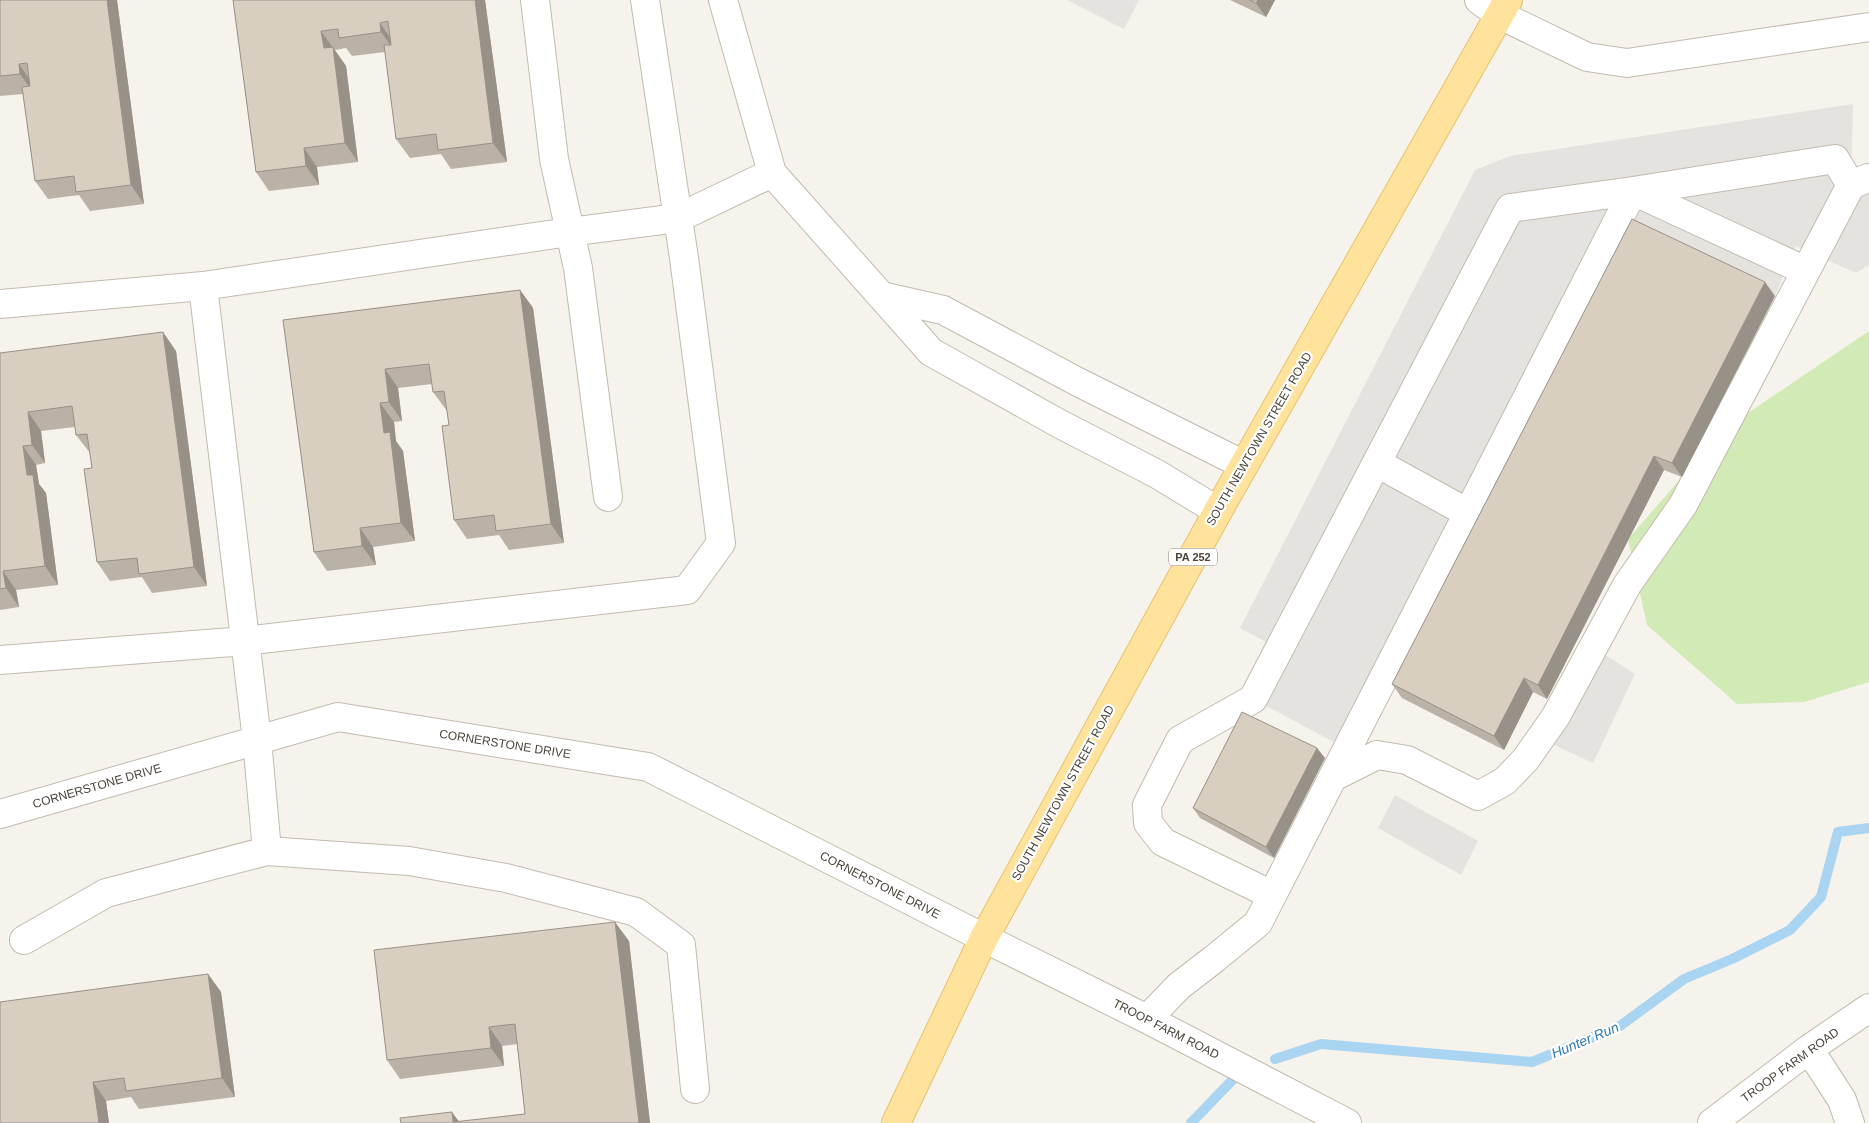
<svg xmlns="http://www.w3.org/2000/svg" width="1869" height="1123" viewBox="0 0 1869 1123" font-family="Helvetica,sans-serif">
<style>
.green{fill:#d2eab5}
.parking{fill:#e5e3e0}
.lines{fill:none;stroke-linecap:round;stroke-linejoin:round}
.stream{stroke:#a9d4f2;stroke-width:10}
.minor-casing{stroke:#c2bbae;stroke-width:30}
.major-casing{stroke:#e6c16a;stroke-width:30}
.minor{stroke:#fff;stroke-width:28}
.major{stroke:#ffe39c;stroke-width:28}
.wall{fill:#bab2a6}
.shaded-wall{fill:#979187}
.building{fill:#d8cfc1;stroke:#979187}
.labels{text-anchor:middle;stroke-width:4.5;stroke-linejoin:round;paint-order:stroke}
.shield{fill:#fff;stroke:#817c74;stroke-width:1}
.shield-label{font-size:11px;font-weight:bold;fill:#4b4439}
.street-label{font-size:12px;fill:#4b4439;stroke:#fff}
.water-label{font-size:14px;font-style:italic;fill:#2e7ab2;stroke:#fff}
</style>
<rect width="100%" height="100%" fill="#f6f3ec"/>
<path class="green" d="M 1869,331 L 1869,682 L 1804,702 L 1737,704 L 1647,625 L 1628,539 L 1723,430 Z"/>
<path class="parking" d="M 1067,0 L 1139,0 L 1124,29 Z
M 1853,104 L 1851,184 L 1869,188 L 1869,265 L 1856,273 L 1796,246 L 1775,296 L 1619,219 L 1347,749 L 1253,699 L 1279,649 L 1240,628 L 1475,170 L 1510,156 Z
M 1593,647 L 1635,674 L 1593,763 L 1552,744 Z
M 1395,795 L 1478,841 L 1461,875 L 1378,828 Z"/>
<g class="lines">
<path class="stream" d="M 1275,1059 L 1321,1044 L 1532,1062 L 1620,1026 L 1684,979 L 1732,959 L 1790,930 L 1821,897 L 1838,832 L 1869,828
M 1191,1123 L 1242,1070"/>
<g class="minor-casing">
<path id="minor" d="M 535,0 L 554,159 L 578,268 L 608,497
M 723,0 L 772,173
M 1479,0 L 1500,15 L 1587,57 L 1627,63 L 1869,27
M 203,286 L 569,232 L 678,218 L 772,173 L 931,352 L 1060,424 L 1157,474 L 1218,511
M 881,296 L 943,310 L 1078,382 L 1244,465
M 0,304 L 203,286 L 257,740 L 267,851 L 409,861 L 506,878 L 636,912 L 681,945 L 695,1089
M 1377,463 L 1468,513
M 0,660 L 245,641 L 687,590 L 721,543 L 684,258 L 645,0
M 1333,777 L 1377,755 L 1407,760 L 1478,796 L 1505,781 L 1526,759 L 1556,716 L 1627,585 L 1683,505 L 1851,185 L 1868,178
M 0,814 L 338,717 L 648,767 L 984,938 L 1147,1019 L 1347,1123
M 1272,895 L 1163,842 L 1148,823 L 1147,805 L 1180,740 L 1253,699 L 1510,208 L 1633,191 L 1835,159 L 1851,185
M 24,940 L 106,893 L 267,851
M 1147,1019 L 1179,986 L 1214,959 L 1258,923 L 1633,191 L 1806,271
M 1809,1049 L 1842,1100 L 1850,1123
M 1712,1123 L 1809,1049 L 1869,1008"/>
</g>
<g class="major-casing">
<path id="major" d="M 896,1123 L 984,938 L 1218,511 L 1508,0"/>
</g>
<use href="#minor" class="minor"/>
<use href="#major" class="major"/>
</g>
<path class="wall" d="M 0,0 L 117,0 L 144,204 L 90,211 L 79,195 L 48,199 L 35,181 L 23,94 L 0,96 Z
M 233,0 L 485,0 L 507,162 L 451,169 L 441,154 L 410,158 L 396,139 L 385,52 L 352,56 L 346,48 L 335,50 L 346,66 L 358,162 L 317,167 L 319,185 L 269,191 L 256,172 Z
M 1230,0 L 1275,0 L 1266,17 Z
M 520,290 L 533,308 L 564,543 L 509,550 L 499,535 L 467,539 L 454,520 L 449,425 L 447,411 L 433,392 L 432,384 L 398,388 L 402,421 L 394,422 L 396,441 L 403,451 L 415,541 L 373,547 L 376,565 L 327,571 L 314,552 L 283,320 Z
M 1775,296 L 1682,477 L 1664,470 L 1547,699 L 1533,692 L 1504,750 L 1402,698 L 1392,684 Z
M 176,351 L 207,586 L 152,593 L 142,577 L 110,581 L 97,562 L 92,468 L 90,453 L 76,435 L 75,427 L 41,431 L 45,463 L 36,465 L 39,484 L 46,493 L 58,585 L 16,590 L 19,607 L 0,610 L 0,353 Z
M 1325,758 L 1274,858 L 1200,818 L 1193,808 Z
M 629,941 L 650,1123 L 459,1122 L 525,1114 L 517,1044 L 502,1046 L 504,1066 L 400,1079 L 387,1060 Z
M 208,974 L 221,992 L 235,1097 L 139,1109 L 131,1097 L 106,1101 L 109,1123 L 0,1123 Z"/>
<path class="shaded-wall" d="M 107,0 L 117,0 L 144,204 L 131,185 Z
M 475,0 L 485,0 L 507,162 L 493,143 Z
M 1258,0 L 1275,0 L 1266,17 L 1256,3 Z
M 380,23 L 393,42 L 395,51 L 381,32 Z
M 321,31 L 346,66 L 358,162 L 345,143 L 324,48 Z
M 19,64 L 32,83 L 33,92 L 20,74 Z
M 304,148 L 317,167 L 319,185 L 306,166 Z
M 1765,282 L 1775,296 L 1682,477 L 1672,463 Z
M 520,290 L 533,308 L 564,543 L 551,524 Z
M 163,332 L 176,351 L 207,586 L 194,567 Z
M 385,369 L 398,388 L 402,421 L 389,402 Z
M 380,403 L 394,422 L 396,441 L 403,451 L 415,541 L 401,523 L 384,433 Z
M 28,412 L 41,431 L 45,463 L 32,445 Z
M 23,446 L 36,465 L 39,484 L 46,493 L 58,585 L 45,566 L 27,475 Z
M 1654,456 L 1664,470 L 1547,699 L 1538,685 Z
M 360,528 L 373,547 L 376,565 L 362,546 Z
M 3,571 L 16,590 L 19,607 L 6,588 Z
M 1524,678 L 1533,692 L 1504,750 L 1494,736 Z
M 1317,748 L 1325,758 L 1274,858 L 1266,847 Z
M 615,922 L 629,941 L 650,1123 L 639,1123 Z
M 208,974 L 221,992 L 235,1097 L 222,1078 Z
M 489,1027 L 502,1046 L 504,1066 L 491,1048 Z
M 93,1082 L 106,1101 L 109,1123 L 99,1123 Z
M 452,1112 L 460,1123 L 453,1122 Z"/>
<path class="building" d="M 0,0 L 107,0 L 131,185 L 76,192 L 74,176 L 35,181 L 22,87 L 30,86 L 27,63 L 19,64 L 20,74 L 0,76 Z
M 233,0 L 475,0 L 493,143 L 438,150 L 436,134 L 396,139 L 384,45 L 391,45 L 388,21 L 380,23 L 381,32 L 339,38 L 338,29 L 321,31 L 324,48 L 333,47 L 345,143 L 304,148 L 306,166 L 256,172 Z
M 1249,0 L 1258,0 L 1256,3 Z
M 1632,219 L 1765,282 L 1672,463 L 1654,456 L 1538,685 L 1524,678 L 1494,736 L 1392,684 Z
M 520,290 L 551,524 L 496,531 L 494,515 L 454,520 L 442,426 L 449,425 L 444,391 L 433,392 L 429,364 L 385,369 L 389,402 L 380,403 L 384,433 L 390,432 L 401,523 L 360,528 L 362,546 L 314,552 L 283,320 Z
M 163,332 L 194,567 L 139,574 L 137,558 L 97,562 L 84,469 L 92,468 L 87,434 L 76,435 L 72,406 L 28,412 L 32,445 L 23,446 L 27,475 L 33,475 L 45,566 L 3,571 L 6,588 L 0,589 L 0,353 Z
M 1242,712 L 1317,748 L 1266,847 L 1193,808 Z
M 615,922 L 639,1123 L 401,1123 L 400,1118 L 452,1112 L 453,1122 L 525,1114 L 515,1024 L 489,1027 L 491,1048 L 387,1060 L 374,950 Z
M 208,974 L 222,1078 L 126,1091 L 124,1078 L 93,1082 L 99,1123 L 0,1123 L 0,1002 Z"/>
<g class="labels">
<rect class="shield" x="1169" y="548.5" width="48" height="17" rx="4"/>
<g class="shield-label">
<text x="1193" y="561">PA 252</text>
</g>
<g class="street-label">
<text transform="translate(1259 439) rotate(-60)" y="4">SOUTH NEWTOWN STREET ROAD</text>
<text transform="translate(505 744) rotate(9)" y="4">CORNERSTONE DRIVE</text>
<text transform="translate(97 786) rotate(-16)" y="4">CORNERSTONE DRIVE</text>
<text transform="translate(1063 793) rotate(-61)" y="4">SOUTH NEWTOWN STREET ROAD</text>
<text transform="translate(880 885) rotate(27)" y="4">CORNERSTONE DRIVE</text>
<text transform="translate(1166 1029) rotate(27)" y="4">TROOP FARM ROAD</text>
<text transform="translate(1790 1065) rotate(-36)" y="4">TROOP FARM ROAD</text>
</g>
<g class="water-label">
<text transform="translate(1585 1040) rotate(-23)" y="5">Hunter Run</text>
</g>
</g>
</svg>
